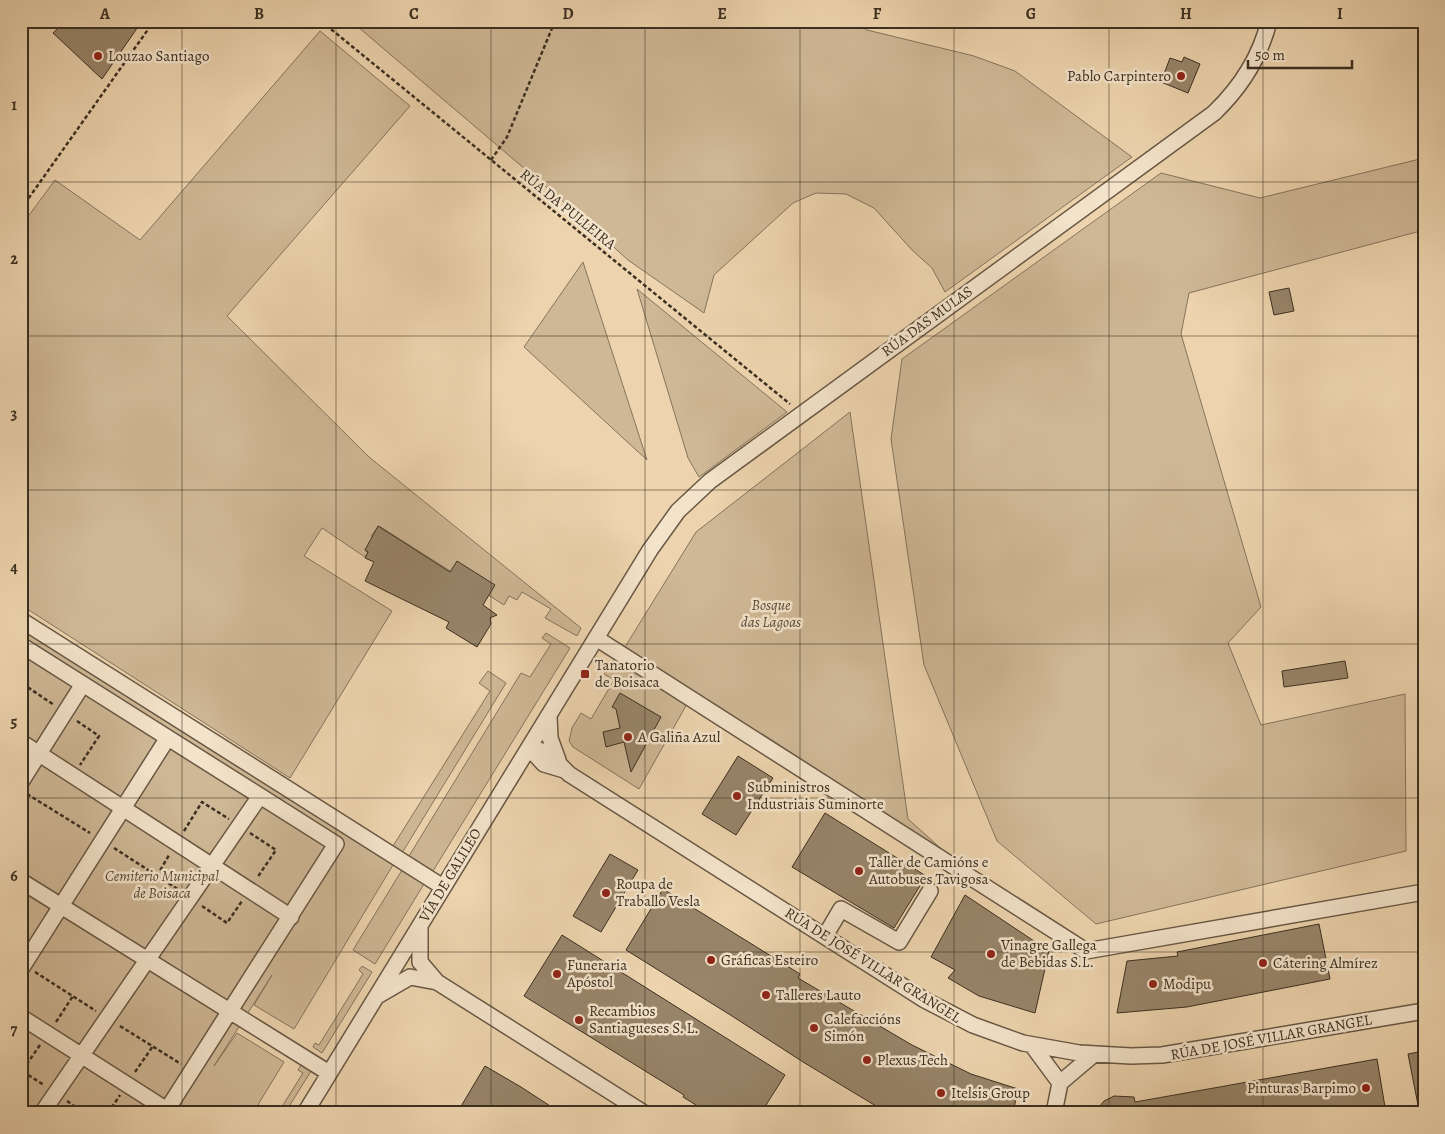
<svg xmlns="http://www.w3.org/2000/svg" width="1445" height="1134" viewBox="0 0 1445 1134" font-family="Alegreya,serif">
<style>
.green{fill:#cfb896;stroke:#85745c}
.building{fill:#98856a;stroke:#3b2f21}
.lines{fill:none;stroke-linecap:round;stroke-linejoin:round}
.minor-casing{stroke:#685844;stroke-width:18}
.path{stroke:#3b2f21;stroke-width:2.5;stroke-dasharray:4 2.5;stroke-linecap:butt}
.minor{stroke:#f3e3ca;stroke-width:15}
.grid{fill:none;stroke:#3b2f21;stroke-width:1;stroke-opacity:0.55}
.poi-dot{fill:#8f2418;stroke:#f3e3ca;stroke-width:2}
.labels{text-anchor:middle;stroke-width:5;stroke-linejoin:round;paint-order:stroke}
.poi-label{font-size:15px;fill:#3b2f21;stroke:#f3e3ca;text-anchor:start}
.street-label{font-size:15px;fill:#3b2f21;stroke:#f3e3ca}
.park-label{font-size:15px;font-style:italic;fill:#594a38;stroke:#f3e3ca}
.neatline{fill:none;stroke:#3b2f21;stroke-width:2}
.grid-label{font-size:16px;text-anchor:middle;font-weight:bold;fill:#3b2f21}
</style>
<rect width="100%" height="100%" fill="#edd4ae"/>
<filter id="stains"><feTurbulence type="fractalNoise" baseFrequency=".004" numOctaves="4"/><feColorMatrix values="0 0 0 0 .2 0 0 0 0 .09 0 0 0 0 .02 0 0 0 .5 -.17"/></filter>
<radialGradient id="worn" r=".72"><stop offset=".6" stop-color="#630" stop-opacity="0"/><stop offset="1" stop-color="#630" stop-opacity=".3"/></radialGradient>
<path class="green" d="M 351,21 L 850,21 L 867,30 L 974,56 L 1015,71 L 1132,157 L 945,292 L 932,268 L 912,250 L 874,208 L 846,194 L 816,193 L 793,203 L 714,275 L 704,313 L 628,260 L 566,204 Z
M 320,31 L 410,106 L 227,316 L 369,457 L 581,628 L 577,636 L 545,618 L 551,609 L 522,592 L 517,600 L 509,596 L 504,605 L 379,526 L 371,536 L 373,538 L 365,550 L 368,553 L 365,557 L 322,528 L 304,556 L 392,611 L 290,778 L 21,605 L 21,226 L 55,180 L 140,240 Z
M 1424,158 L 1424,230 L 1189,293 L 1181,334 L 1261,607 L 1228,643 L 1261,725 L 1405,694 L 1406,851 L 1096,924 L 997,841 L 924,665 L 891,439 L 902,359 L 1161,173 L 1260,198 Z
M 583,262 L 647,460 L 524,347 Z
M 637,289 L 787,412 L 699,477 L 688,458 Z
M 850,412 L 908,819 L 955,861 L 625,647 L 696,532 Z
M 21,628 L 393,865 L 294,1029 L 254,1005 L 272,975 L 214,1066 L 237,1033 L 284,1062 L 253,1113 L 21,1113 Z
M 546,633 L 570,648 L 433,871 L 409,856 L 521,673 L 530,677 L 551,644 L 542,638 Z
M 616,656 L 687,704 L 639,789 L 573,747 L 569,741 L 572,728 L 581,713 L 591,719 L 614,680 L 604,674 Z
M 488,671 L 506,683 L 402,853 L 393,846 L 490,691 L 479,683 Z
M 402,870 L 424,884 L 375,964 L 353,950 Z
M 362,966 L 372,972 L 322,1053 L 313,1047 L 315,1043 L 319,1045 L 363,974 L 359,970 Z
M 301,1065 L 311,1071 L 285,1113 L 278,1113 L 303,1073 L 298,1070 Z"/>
<path class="building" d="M 60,21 L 142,21 L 102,79 L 53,33 L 61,25 Z
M 1184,57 L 1200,64 L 1188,93 L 1161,82 L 1170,58 L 1182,62 Z
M 1289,288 L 1294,311 L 1274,315 L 1269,292 Z
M 378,526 L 450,572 L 457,561 L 495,585 L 483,605 L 497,615 L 490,618 L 491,624 L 477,647 L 446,628 L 449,622 L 365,581 L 374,562 L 365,558 L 368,552 L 365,550 Z
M 1345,661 L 1348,678 L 1284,687 L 1282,671 Z
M 620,693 L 661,717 L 631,772 L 624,742 L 606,747 L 603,732 L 620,728 L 616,709 L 612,707 Z
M 738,756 L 773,778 L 736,835 L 702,814 Z
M 825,813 L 926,876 L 894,928 L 792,867 Z
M 610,854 L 638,870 L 601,932 L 573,916 Z
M 663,889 L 800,974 L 798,978 L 912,1045 L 971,1074 L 1018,1089 L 1013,1113 L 871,1113 L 876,1106 L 803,1062 L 732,1016 L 626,950 Z
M 965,895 L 1049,951 L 1035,1013 L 979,996 L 948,978 L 955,970 L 931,957 Z
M 1319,924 L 1330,979 L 1187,1007 L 1117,1013 L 1127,961 L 1178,956 L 1177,952 Z
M 562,935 L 785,1075 L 761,1113 L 709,1113 L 683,1097 L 684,1095 L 524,996 Z
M 1424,1051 L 1424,1104 L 1418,1105 L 1408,1054 Z
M 1377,1059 L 1386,1113 L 1094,1113 L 1104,1101 L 1114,1096 L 1134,1097 L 1135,1102 Z
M 485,1066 L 521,1087 L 561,1113 L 457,1113 Z"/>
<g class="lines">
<g class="minor-casing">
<path id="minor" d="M 21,620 L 443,887
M 596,638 L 1086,951 L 1424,892
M 21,645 L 336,844 L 165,1113
M 549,716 L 550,738 L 558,760
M 21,742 L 291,917
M 564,770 L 544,764 L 529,748 L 547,752 L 569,774 L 923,999 L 973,1025 L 1023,1043 L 1079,1053 L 1131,1056 L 1162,1055 L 1424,1011
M 21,782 L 83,684
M 21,881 L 329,1073
M 420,928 L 420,962 L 437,982 L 644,1113
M 825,936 L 841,909 L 899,942 L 930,891
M 21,969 L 167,739
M 379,995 L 410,977 L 437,982
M 21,1017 L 167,1110
M 1032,1045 L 1060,1083
M 42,1113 L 260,796
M 305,1113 L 650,550 L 678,511 L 710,481 L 1214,113 C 1241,87 1260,58 1269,21
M 1054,1113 L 1060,1083 L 1093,1055"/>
</g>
<path class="path" d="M 321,21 L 790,404
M 491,160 L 507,137 L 555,21
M 21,209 L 154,21
M 21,700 L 29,688 L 54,705
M 77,721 L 99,736 L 80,765
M 27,794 L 90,833
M 184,831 L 202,802 L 229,819
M 250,833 L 276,850 L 257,878
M 114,848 L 179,890
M 157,876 L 169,855
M 202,906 L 227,923 L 242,901
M 35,972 L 96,1011
M 56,1022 L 73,996
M 120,1026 L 181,1064
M 40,1045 L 22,1071 L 44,1085
M 135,1072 L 153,1046
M 67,1101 L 84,1113
M 108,1113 L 120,1095"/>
<use href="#minor" class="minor"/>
</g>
<path class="grid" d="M 182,21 L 182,1113M 336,21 L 336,1113M 491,21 L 491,1113M 645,21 L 645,1113M 800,21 L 800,1113M 954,21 L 954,1113M 1109,21 L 1109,1113M 1263,21 L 1263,1113M 21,182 L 1424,182M 21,336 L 1424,336M 21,490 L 1424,490M 21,644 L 1424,644M 21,798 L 1424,798M 21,952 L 1424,952"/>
<g class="poi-dot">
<circle cx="98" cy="56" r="5"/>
<circle cx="1181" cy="76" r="5"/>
<rect x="580" y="669" width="10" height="10" rx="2.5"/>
<circle cx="628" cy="737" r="5"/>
<circle cx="737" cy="796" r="5"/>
<circle cx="859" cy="871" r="5"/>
<circle cx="606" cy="893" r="5"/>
<circle cx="991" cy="954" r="5"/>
<circle cx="711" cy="960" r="5"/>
<circle cx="1263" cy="963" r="5"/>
<circle cx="557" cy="974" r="5"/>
<circle cx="1153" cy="984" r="5"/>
<circle cx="766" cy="995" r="5"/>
<circle cx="579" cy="1020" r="5"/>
<circle cx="814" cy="1028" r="5"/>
<circle cx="867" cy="1060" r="5"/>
<circle cx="1366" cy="1088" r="5"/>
<circle cx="941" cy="1093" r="5"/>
</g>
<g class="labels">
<g class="poi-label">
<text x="108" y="61">Louzao Santiago</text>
<text x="1171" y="81" text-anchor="end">Pablo Carpintero</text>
<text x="595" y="670">Tanatorio<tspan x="595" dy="17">de Boisaca</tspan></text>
<text x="638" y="742">A Galiña Azul</text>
<text x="747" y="792">Subministros<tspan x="747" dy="17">Industriais Suminorte</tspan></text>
<text x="869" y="867">Taller de Camións e<tspan x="869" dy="17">Autobuses Tavigosa</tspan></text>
<text x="616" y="889">Roupa de<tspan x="616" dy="17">Traballo Vesla</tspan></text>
<text x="1001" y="950">Vinagre Gallega<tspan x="1001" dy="17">de Bebidas S.L.</tspan></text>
<text x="721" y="965">Gráficas Esteiro</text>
<text x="1273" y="968">Cátering Almírez</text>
<text x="567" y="970">Funeraria<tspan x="567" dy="17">Apóstol</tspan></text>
<text x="1163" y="989">Modipu</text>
<text x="776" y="1000">Talleres Lauto</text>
<text x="589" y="1016">Recambios<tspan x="589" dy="17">Santiagueses S. L.</tspan></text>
<text x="824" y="1024">Calefaccións<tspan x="824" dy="17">Simón</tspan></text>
<text x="877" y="1065">Plexus Tech</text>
<text x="1356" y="1093" text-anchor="end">Pinturas Barpimo</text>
<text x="951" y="1098">Itelsis Group</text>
</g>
<g class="street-label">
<text transform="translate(568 209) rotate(39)" y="5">RÚA DA PULLEIRA</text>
<text transform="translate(927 321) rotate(-36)" y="5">RÚA DAS MULAS</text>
<text transform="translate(450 875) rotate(-59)" y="5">VÍA DE GALILEO</text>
<text transform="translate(873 965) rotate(32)" y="5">RÚA DE JOSÉ VILLAR GRANGEL</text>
<text transform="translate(1271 1037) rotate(-10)" y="5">RÚA DE JOSÉ VILLAR GRANGEL</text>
</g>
<g class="park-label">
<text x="771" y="610">Bosque<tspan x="771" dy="17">das Lagoas</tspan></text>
<text x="162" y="881">Cemiterio Municipal<tspan x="162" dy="17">de Boisaca</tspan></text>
</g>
</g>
<rect width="1445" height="1134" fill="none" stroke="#edd4ae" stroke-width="55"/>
<path d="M1248 60v8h104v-8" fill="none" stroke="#3b2f21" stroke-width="2.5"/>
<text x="1255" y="60" font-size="15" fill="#3b2f21" stroke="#f3e3ca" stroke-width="4" paint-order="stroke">50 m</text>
<rect x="28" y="28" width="1390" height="1078" class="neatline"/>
<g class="grid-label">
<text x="105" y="19">A</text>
<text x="259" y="19">B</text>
<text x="414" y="19">C</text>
<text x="568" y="19">D</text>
<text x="722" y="19">E</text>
<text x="877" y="19">F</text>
<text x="1031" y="19">G</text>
<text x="1186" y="19">H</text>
<text x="1340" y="19">I</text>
<text x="14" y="110">1</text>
<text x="14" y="264">2</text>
<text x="14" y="419">3</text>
<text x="14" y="573">4</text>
<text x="14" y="727">5</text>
<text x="14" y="881">6</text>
<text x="14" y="1035">7</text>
</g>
<rect width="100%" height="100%" filter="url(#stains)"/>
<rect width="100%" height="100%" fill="url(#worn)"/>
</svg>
